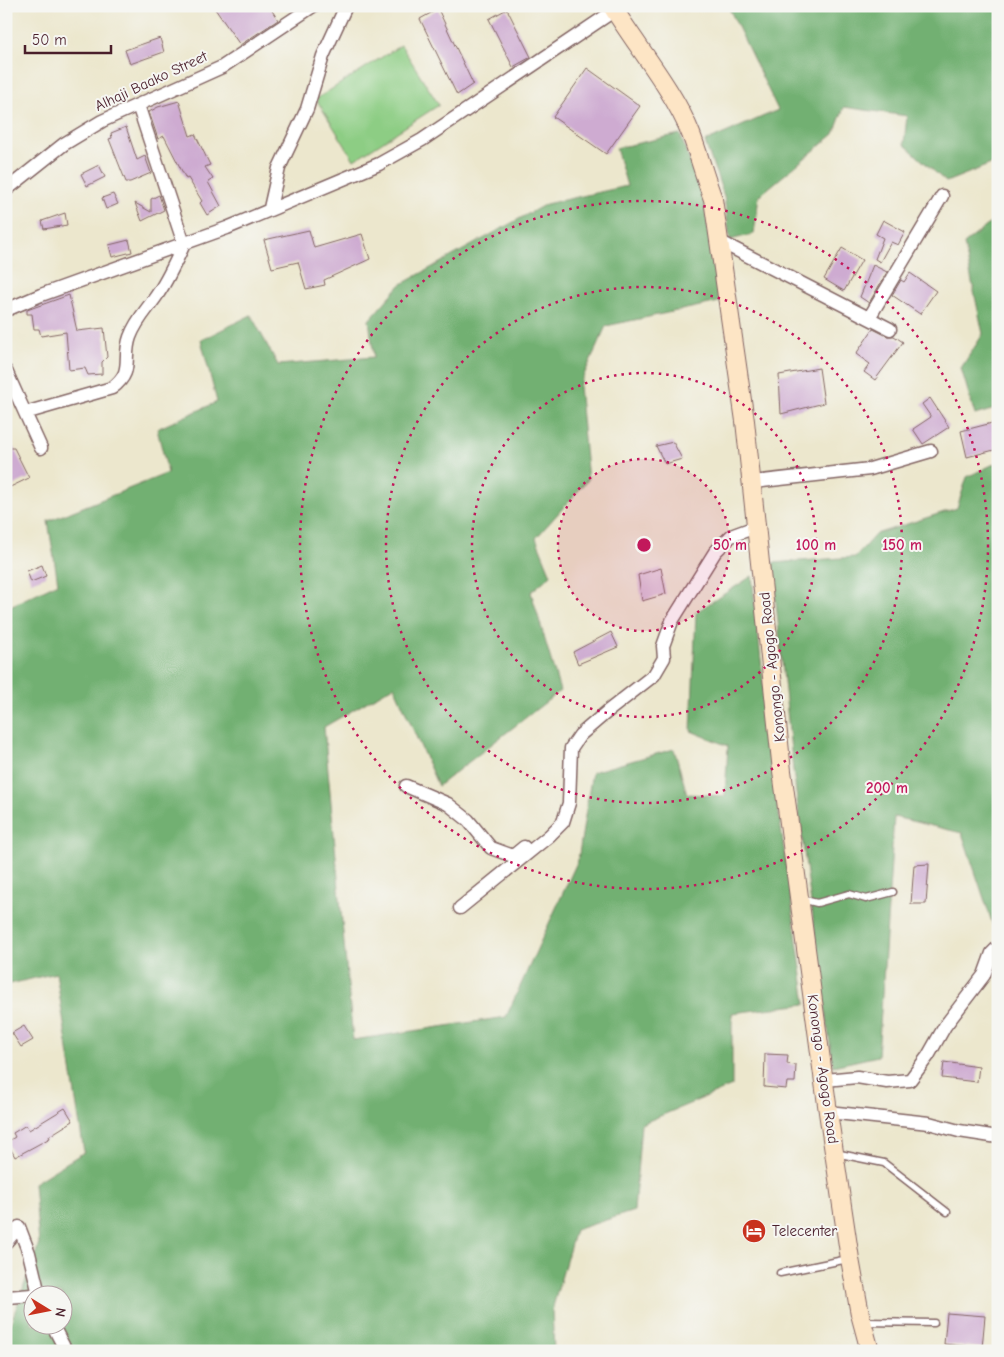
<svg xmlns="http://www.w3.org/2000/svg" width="1004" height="1357" viewBox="0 0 1004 1357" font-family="'Comic Neue',sans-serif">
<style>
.green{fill:#8dcd84;stroke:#6c7658}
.forest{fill:#72b072;stroke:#5e684e;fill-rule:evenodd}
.building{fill:#ceabd1}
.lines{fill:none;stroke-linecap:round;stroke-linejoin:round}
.lane-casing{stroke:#836564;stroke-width:9}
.street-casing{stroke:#836564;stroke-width:15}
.secondary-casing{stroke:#836564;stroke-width:20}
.lane{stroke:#fff;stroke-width:6}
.street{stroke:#fff;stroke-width:12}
.secondary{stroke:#fde5c5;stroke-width:18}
.ring{fill:none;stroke:#c2185b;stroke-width:2.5;stroke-dasharray:2.5 5}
.labels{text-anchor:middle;stroke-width:4;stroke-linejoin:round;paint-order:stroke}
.street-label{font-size:15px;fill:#4a1f2b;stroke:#f6f6f2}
.poi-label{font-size:15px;fill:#4a1f2b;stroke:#f6f6f2;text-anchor:start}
.centre{fill:#c2185b;stroke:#f6f6f2;stroke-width:2.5}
.ring-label{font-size:15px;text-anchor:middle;font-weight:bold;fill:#c2185b;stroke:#f6f6f2;stroke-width:4;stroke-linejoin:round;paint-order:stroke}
</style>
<rect width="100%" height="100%" fill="#f6f6f2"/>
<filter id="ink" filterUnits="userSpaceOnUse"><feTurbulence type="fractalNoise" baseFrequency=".02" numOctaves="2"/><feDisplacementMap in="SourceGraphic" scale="10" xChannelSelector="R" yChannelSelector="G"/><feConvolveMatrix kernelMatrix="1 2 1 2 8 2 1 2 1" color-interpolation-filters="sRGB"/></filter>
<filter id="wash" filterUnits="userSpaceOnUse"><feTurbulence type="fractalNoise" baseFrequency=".0096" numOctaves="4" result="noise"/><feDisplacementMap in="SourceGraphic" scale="20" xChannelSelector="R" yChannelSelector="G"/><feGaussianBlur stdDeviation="1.12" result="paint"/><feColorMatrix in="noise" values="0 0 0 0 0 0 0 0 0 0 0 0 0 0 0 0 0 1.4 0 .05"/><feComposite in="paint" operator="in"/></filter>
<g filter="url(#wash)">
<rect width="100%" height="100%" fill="#ece7cd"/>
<path class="green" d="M 401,45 L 439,105 L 354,160 L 316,99 Z"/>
<path class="forest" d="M 728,6 L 998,6 L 998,164 L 996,162 L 946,182 L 904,144 L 907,116 L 844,107 L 834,134 L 759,196 L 754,234 L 730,240 L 724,196 L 705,142 L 778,110 Z
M 680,134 L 704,201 L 719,302 L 606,326 L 579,386 L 588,480 L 536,538 L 551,575 L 531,592 L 560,691 L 438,786 L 394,686 L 324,727 L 353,1040 L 506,1017 L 578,860 L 592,772 L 674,749 L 687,794 L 725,796 L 728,746 L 691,731 L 696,612 L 752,576 L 773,772 L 806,1004 L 732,1013 L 732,1086 L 641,1124 L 634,1211 L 575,1230 L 552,1310 L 554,1351 L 6,1351 L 6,1326 L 10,1325 L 39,1244 L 34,1183 L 84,1152 L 56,973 L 6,985 L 6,608 L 58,583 L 48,521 L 168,473 L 157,429 L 217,402 L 201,340 L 251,315 L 278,365 L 374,357 L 369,320 L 400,285 L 546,204 L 627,186 L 616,148 ZM 32,1294 L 62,1294 L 62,1324 L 32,1324 Z
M 998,217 L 998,408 L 975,415 L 961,368 L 983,334 L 964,244 Z
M 998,462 L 998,940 L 962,833 L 894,817 L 878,1056 L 833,1066 L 793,770 L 772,563 L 855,557 L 876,534 L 957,508 L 967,477 Z"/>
<g id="blocks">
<path class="building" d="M 213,6 L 269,6 L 278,20 L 240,45 Z
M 438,9 L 473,84 L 457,95 L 420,19 Z
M 507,9 L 531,57 L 513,67 L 489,19 Z
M 160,38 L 164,52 L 130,64 L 125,50 Z
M 587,68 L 640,106 L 606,154 L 553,117 Z
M 179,101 L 190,136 L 195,134 L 210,165 L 205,167 L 213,179 L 208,182 L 221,206 L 207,215 L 200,203 L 202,201 L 188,178 L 186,179 L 164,136 L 158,139 L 149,112 L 158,107 Z
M 126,127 L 137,160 L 145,156 L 151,173 L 130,182 L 126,182 L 109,139 L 112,138 L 111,133 Z
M 99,165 L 105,177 L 87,186 L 81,174 Z
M 113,194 L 118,204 L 106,209 L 102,198 Z
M 159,195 L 164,210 L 142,221 L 135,203 L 151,212 L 151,199 Z
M 65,213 L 67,225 L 44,229 L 42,221 Z
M 883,220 L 905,232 L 898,245 L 891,242 L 880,262 L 875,259 L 883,238 L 876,234 Z
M 309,230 L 314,248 L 362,234 L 370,259 L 324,280 L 325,285 L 306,289 L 298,262 L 272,268 L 264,240 Z
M 129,240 L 132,252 L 112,257 L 109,245 Z
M 842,248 L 862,260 L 844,291 L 824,279 Z
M 873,265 L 887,272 L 869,303 L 860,297 Z
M 910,273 L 936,291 L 920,314 L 892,295 L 901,280 L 904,282 Z
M 69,295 L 77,331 L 104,328 L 107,357 L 102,362 L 102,374 L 88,375 L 85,368 L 69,370 L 66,332 L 41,336 L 39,329 L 34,329 L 32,314 L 27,314 L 27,310 Z
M 873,329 L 887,336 L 894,336 L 903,342 L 875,380 L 864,372 L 870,364 L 856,354 Z
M 819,368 L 824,403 L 781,414 L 779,375 Z
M 930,398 L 949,427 L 923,444 L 913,429 L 931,417 L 922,404 Z
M 996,422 L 998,449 L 967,457 L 961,431 Z
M 673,442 L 682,459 L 665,464 L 656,446 Z
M 6,448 L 14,448 L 29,478 L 6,489 Z
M 42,565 L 46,576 L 31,582 L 27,571 Z
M 661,568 L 666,594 L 642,601 L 638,575 Z
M 611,632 L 618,647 L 578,664 L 573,652 Z
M 929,864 L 926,904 L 911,904 L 914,865 Z
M 24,1026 L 33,1040 L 21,1047 L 12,1033 Z
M 765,1054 L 788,1055 L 787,1064 L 796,1065 L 795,1082 L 787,1082 L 786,1089 L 764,1087 Z
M 944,1062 L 979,1067 L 977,1082 L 942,1078 Z
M 65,1108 L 73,1121 L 49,1136 L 50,1138 L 15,1157 L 7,1142 L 15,1137 L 13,1133 L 26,1125 L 29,1130 Z
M 947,1313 L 985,1316 L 982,1348 L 944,1344 Z"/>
</g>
</g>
<g filter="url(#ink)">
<use href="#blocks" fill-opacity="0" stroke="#836564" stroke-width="1"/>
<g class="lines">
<g class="lane-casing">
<path id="lane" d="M 801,899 L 817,903 L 849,894 L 866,899 L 893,892
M 835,1153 L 884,1163 L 947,1212
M 780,1273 L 848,1259
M 864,1322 L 934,1323"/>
</g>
<g class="street-casing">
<path id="street" d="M 6,190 L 64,144 L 102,121 L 222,67 L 313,6
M 270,208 L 279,168 L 307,109 L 323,56 L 346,6
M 719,241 L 890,329
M 6,310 L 41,295 L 227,228 L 379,164 L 422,140 L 615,10
M 869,318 L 942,196
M 6,371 L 41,448
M 25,413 L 112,388 C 135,371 122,359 130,337 C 137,318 149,308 159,292 C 169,277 176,261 184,244 L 138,105
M 753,482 L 870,469 L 931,451
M 406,786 L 448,804 L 468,820 L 491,848 L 513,856 L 524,847
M 460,908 L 549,836 L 563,822 L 569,803 L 571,748 L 580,735 L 608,711 L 654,675 L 664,658 L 663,646 L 672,621 L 715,552 L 731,536 L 758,526
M 825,1080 L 857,1077 L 887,1082 L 910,1080 L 928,1056 L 945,1026 L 984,975 L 992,953 L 998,947
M 828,1112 L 929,1123 L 959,1131 L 998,1137
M 6,1242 L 19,1227 L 29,1253 L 39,1294
M 8,1297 L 32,1295
M 52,1324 L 66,1351"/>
</g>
<g class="secondary-casing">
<path id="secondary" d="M 612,6 C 637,47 673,89 691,134 C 699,155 705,178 713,199 L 745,421 L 782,771 L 828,1112 L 850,1259 L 860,1314 L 870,1351"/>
</g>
<use href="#lane" class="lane"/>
<use href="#street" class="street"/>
<use href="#secondary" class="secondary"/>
</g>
</g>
<circle cx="644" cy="545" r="86" fill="#c2185b" fill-opacity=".12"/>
<g class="ring">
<circle cx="644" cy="545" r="86"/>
<circle cx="644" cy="545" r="172"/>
<circle cx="644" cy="545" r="258"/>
<circle cx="644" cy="545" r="344"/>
</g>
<defs>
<g id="hotel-disc" transform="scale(1.25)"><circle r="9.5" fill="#c8321e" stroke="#f6f6f2"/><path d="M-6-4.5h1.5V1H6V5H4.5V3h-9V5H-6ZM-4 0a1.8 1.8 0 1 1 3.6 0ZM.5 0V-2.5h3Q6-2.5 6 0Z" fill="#fff"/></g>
</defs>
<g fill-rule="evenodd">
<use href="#hotel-disc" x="754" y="1231"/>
</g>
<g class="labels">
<g class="street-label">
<text transform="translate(151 81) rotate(-25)" y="5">Alhaji Baako Street</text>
<text transform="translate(772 667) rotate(-96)" y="5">Konongo - Agogo Road</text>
<text transform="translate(823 1069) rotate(82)" y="5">Konongo - Agogo Road</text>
</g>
<g class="poi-label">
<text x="772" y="1236">Telecenter</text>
</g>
</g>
<circle cx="644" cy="545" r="8" class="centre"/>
<g class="ring-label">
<text x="730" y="550">50 m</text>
<text x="816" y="550">100 m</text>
<text x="902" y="550">150 m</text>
<text x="887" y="793">200 m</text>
</g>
<rect width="1004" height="1357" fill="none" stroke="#f6f6f2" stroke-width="25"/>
<g transform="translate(48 1310) rotate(100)"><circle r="24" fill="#f6f6f2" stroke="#b1a0a2"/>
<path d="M0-4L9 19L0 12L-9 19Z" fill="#c8321e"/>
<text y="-8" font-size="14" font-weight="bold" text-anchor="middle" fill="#4a1f2b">N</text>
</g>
<path d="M25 45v8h86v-8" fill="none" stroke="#4a1f2b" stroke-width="2.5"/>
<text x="32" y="45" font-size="15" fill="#4a1f2b" stroke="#f6f6f2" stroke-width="4" paint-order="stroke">50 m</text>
</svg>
